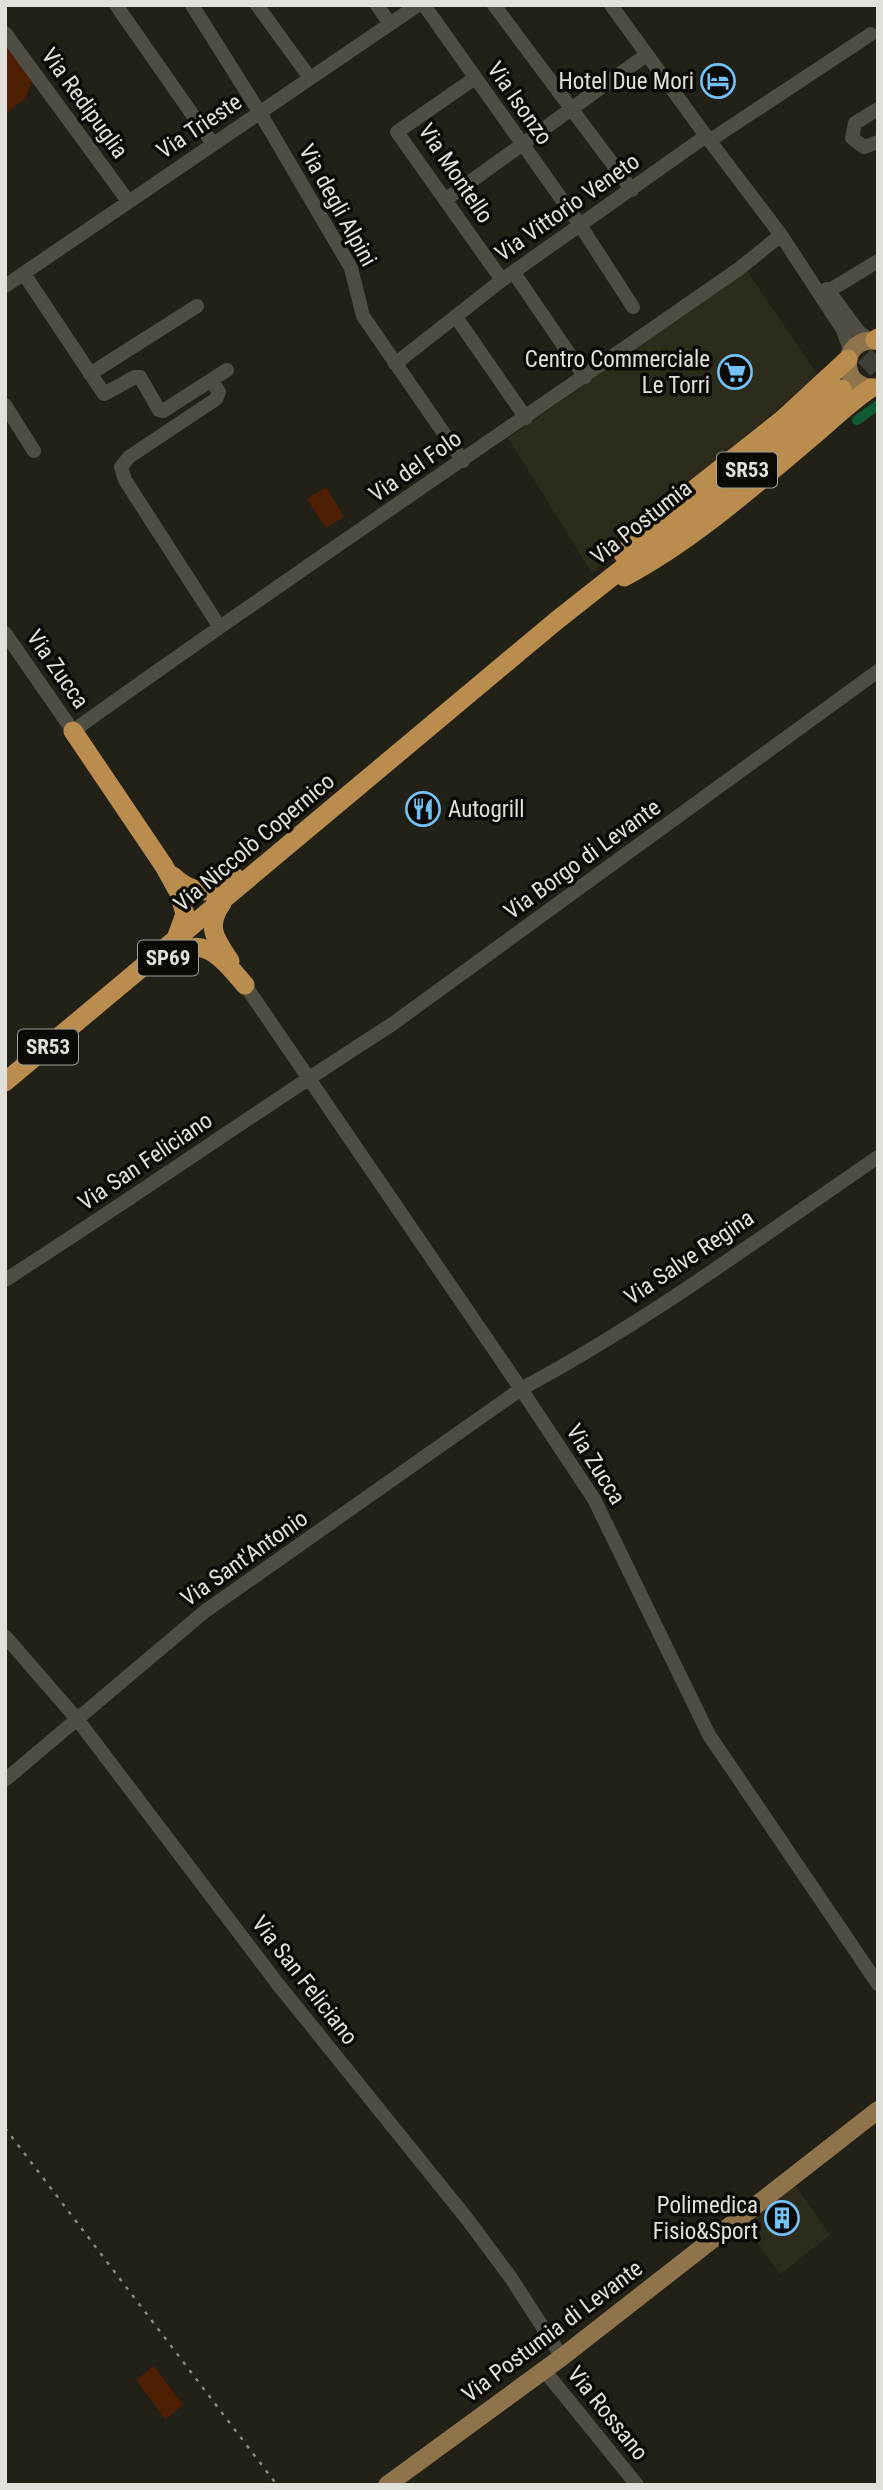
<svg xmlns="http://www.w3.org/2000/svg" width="883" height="2490" viewBox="0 0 883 2490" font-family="'Roboto Condensed',sans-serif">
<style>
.built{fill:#2d2b1c}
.green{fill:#4f1f04}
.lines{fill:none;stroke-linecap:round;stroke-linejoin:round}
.canal{stroke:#0f5935;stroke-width:10}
.highway-tunnel{stroke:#3f3e35;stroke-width:19;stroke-dasharray:19 10;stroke-linecap:butt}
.minor{stroke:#4f4e44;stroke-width:14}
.major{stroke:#8f744b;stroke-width:18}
.highway{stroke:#ba8d4f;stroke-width:19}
.rail{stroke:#87867f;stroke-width:2.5;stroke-dasharray:3.5 7;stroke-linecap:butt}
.labels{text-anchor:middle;stroke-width:7;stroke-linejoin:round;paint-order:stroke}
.shield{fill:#0b0a07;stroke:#a1a09b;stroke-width:2}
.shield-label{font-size:21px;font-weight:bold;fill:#e1e1db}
.poi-label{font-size:23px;fill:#e1e1db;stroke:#0b0a07;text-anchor:end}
.street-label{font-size:23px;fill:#e1e1db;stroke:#0b0a07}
</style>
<rect width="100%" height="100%" fill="#222118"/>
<path class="built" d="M 747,271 L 818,375 L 646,521 L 612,558 L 592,573 L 508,438 Z
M 795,2185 L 830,2235 L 780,2274 L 745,2225 Z"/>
<path class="green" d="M 5,43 L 32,81 L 25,99 L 5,114 Z
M 326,487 L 344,517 L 326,528 L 307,499 Z
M 154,2366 L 183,2405 L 165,2419 L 136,2380 Z"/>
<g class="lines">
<path class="canal" d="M 857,420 L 878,405"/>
<path class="highway-tunnel" d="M 843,389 L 878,356"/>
<path class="minor" d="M 116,5 L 213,144
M 192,5 L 260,113 L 351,268 L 363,316 L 463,461
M 257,5 L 310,78
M 377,5 L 390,24
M 424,5 L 580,225 L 633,307
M 494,5 L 632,190
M 611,5 L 706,136 L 781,235 L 843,330 L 851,352
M 5,33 L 128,201
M 475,78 L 397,132 L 502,280
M 878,109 L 855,123 L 852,138 L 864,147 L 878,142
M 709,141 L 871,34
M 445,200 L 646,55
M 514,273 L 585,377
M 24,274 L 104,394 L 135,377 L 140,377 L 159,410 L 163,411 L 227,370
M 5,286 L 418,5
M 827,289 L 858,331 L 870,340
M 822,295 L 878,261
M 456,317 L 526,418
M 395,364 L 502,280 L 706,136
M 90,374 L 197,306
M 212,381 L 219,392 L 216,399 L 129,457 L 121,467 L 125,480 L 219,626
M 5,405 L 34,451
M 5,633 L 73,731 C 293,573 518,423 740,268 L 781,235
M 245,985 L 521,1389 L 594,1499 L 709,1735 L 878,1984
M 5,1280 C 135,1197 261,1108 391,1025 L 878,671
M 5,1636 L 77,1719 L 277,1983 L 468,2220 L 511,2278 L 562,2357
M 5,1780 L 204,1612 L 521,1389 C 646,1322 761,1237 878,1157
M 544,2370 L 637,2485"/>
<path class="major" d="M 878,341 C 838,335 838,393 878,387
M 387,2485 L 562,2357 L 878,2110"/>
<path class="highway" d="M 875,340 L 878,338
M 623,554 L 653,522 L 783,419 L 848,359
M 624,577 C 691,542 755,485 813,436 C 832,420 850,402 871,388
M 73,731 L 164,866 L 179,893 L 185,914 L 177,936
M 173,876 C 193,896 215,895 236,878
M 222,903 C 205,927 216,940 230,961
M 166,959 C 202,931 222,958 245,985
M 5,1082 L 556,621 L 779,445 L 842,389"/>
<path class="rail" d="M 5,2128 L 277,2485"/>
</g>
<defs>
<g id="hotel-ring" transform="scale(1.75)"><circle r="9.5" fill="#0b0a07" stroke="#73c1f6" stroke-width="1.5"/><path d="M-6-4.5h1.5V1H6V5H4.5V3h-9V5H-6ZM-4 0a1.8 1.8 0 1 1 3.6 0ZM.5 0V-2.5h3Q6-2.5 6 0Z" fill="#73c1f6"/></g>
<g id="supermarket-ring" transform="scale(1.75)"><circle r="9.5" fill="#0b0a07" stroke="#73c1f6" stroke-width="1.5"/><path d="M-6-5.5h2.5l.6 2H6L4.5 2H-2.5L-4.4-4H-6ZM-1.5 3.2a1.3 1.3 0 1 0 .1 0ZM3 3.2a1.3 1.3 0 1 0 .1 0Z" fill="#73c1f6"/></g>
<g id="restaurant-ring" transform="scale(1.75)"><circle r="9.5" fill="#0b0a07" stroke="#73c1f6" stroke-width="1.5"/><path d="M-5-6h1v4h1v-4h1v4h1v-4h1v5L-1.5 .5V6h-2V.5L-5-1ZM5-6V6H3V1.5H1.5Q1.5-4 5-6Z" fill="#73c1f6"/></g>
<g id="building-ring" transform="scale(1.75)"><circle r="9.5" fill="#0b0a07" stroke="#73c1f6" stroke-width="1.5"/><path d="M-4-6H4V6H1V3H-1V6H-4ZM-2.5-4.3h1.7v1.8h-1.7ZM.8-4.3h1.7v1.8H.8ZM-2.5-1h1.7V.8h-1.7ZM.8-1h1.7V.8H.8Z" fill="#73c1f6"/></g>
</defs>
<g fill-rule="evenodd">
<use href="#hotel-ring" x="718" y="81"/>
<use href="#supermarket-ring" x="735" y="372"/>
<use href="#restaurant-ring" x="423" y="809"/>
<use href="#building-ring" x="782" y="2218"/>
</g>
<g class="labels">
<g class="shield">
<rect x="717" y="452.5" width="60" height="35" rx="5"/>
<rect x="138" y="940.5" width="60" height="35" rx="5"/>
<rect x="18" y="1029.5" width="60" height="35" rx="5"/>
</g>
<g class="shield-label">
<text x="747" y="477">SR53</text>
<text x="168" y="965">SP69</text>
<text x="48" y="1054">SR53</text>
</g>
<g class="poi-label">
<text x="694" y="89">Hotel Due Mori</text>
<text x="710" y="367">Centro Commerciale<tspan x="710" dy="26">Le Torri</tspan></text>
<text x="448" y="817" text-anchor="start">Autogrill</text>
<text x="758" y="2213">Polimedica<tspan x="758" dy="26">Fisio&amp;Sport</tspan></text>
</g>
<g class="street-label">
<text transform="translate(85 103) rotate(54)" y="8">Via Redipuglia</text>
<text transform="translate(520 103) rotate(55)" y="8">Via Isonzo</text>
<text transform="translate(199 126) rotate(-34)" y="8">Via Trieste</text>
<text transform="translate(456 173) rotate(56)" y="8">Via Montello</text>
<text transform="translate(338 205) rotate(61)" y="8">Via degli Alpini</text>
<text transform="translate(567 207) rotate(-35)" y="8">Via Vittorio Veneto</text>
<text transform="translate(415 466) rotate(-35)" y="8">Via del Folo</text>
<text transform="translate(641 522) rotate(-38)" y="8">Via Postumia</text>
<text transform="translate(58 669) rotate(55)" y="8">Via Zucca</text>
<text transform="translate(254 842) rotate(-40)" y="8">Via Niccolò Copernico</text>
<text transform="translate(582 859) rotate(-36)" y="8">Via Borgo di Levante</text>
<text transform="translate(145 1161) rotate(-34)" y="8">Via San Feliciano</text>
<text transform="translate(689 1257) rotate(-34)" y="8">Via Salve Regina</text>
<text transform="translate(596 1464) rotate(58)" y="8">Via Zucca</text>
<text transform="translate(244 1558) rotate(-35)" y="8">Via Sant'Antonio</text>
<text transform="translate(305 1980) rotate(52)" y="8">Via San Feliciano</text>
<text transform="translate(552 2331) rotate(-37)" y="8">Via Postumia di Levante</text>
<text transform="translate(608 2413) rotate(51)" y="8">Via Rossano</text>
</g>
</g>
<rect width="883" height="2490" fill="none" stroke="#e1e1db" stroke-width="14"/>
</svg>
